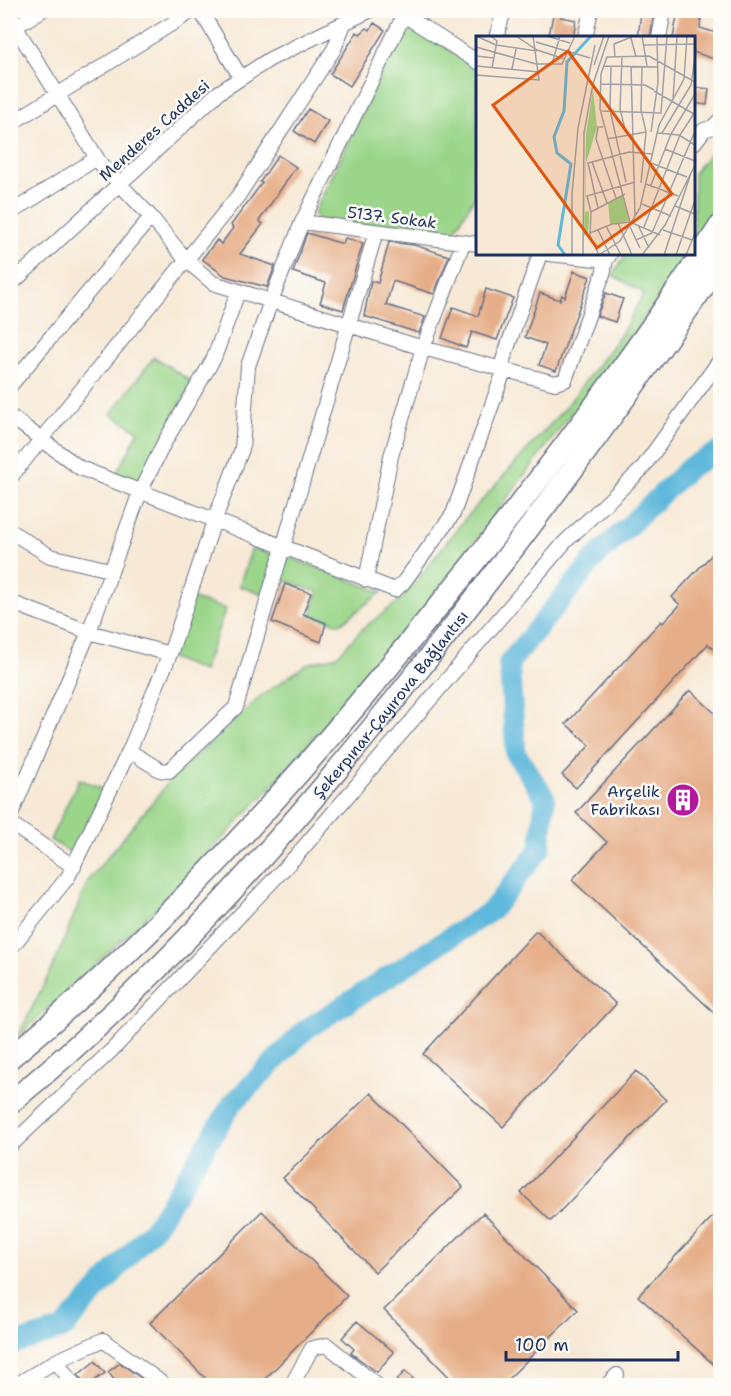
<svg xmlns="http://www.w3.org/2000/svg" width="731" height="1396" viewBox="0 0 731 1396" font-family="'Shantell Sans',sans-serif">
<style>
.green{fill:#9ad589;stroke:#5a8274;stroke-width:1.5}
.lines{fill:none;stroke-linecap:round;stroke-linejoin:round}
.river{stroke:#5eb8dc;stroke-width:21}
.building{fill:#e6ae88}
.minor-casing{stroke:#687088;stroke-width:16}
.highway-casing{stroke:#687088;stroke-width:24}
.minor{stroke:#fff;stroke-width:14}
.highway{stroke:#fff;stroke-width:21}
.labels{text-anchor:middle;stroke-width:5;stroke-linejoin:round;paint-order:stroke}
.street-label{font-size:16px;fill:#1b2f5e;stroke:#fdfcf7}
.poi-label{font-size:16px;fill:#1b2f5e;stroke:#fdfcf7;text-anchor:end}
.inset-river{fill:none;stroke:#5eb8dc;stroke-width:3}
.inset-road{fill:none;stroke:#9f9fa6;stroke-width:1.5}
.view{fill:#de5710;fill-opacity:0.15;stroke:#de5710;stroke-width:3}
.inset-edge{fill:none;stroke:#1b2f5e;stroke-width:3}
</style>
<rect width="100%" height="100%" fill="#fdfcf7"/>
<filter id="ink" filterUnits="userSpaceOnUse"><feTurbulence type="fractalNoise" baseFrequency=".0167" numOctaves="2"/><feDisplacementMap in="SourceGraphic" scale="12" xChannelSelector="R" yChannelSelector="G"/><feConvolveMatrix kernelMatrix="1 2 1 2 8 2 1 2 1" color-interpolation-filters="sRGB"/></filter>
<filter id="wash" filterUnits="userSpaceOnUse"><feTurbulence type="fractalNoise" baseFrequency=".008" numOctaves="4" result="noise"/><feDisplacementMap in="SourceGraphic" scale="24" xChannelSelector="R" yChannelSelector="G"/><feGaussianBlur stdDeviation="1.35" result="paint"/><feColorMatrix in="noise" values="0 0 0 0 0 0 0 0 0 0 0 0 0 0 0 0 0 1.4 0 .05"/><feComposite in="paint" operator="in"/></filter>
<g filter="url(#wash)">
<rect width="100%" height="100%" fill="#f7e9d6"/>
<path class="green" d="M 410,27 L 477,66 L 477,193 L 451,237 L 317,220 L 314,213 L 402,32 Z
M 720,143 L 720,203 L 694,245 L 694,172 Z
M 627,254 L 688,254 L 609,370 L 605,369 L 423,609 L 273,785 L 155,909 L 11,1043 L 20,1032 L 55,962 L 88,881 L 172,778 L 261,696 L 307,664 L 337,656 L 361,630 L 403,598 L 464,520 L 566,407 L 621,334 L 644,293 L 612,275 Z
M 154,357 L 192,382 L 136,485 L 116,475 L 139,431 L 111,414 Z
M 252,548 L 276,556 L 263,594 L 239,586 Z
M 288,557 L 382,592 L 340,624 L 310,615 L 318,592 L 280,579 Z
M 190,598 L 226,609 L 203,671 L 171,658 Z
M 79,779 L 104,789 L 72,853 L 50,840 Z"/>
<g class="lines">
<path class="river" d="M 10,1345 L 63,1329 L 157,1224 L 232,1104 L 305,1030 L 491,911 L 540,849 L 545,798 L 516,754 L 509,663 L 596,557 L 690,467 L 720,451"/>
</g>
<g id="blocks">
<path class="building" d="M 554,10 L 563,10 L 561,17 L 576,20 L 573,38 L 549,35 Z
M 678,11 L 702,11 L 700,28 L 720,34 L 720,61 L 693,52 L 693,38 L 673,38 Z
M 641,12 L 654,13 L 650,38 L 638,38 Z
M 374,23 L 385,30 L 350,86 L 330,74 L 357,32 L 360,34 L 367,28 L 370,30 Z
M 693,87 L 709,89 L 707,105 L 693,103 Z
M 308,109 L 328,121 L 314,144 L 294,131 Z
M 278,155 L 296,167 L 259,221 L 263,224 L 240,254 L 275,266 L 267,287 L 225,276 L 202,259 L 217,240 L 221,244 L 233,228 L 231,225 L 262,183 L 260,182 Z
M 307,233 L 343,244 L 345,238 L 363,243 L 343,310 L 320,303 L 326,283 L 293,272 Z
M 389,242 L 414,245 L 449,256 L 434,294 L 393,281 L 386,305 L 425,317 L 419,333 L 364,316 L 371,281 L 378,283 Z
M 574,271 L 590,277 L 556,371 L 539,365 L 546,345 L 525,337 L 540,293 L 560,300 L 562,295 L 565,297 Z
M 486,289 L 513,298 L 497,340 L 472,332 L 466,348 L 442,338 L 453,307 L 478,316 Z
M 606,293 L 623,299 L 615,322 L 597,316 Z
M 720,546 L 720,654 L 708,644 L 576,788 L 562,775 L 590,745 L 566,724 L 661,621 L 663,623 L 680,605 L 672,597 Z
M 285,584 L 311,593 L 303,614 L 326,623 L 321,642 L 272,622 Z
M 690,690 L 720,718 L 720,1018 L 572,880 L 607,842 L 576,813 Z
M 536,931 L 616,1004 L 503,1127 L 423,1054 Z
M 636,1071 L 666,1100 L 551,1221 L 521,1193 Z
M 371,1093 L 463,1187 L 375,1272 L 283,1178 Z
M 720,1209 L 720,1370 L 638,1296 Z
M 262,1211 L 347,1296 L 258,1386 L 213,1386 L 150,1323 Z
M 483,1213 L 578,1310 L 501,1386 L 458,1386 L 384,1310 Z
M 357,1321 L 394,1352 L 377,1372 L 351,1353 L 354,1349 L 342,1338 Z
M 95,1361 L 105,1373 L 87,1386 L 78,1375 Z
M 120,1363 L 145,1381 L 148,1386 L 119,1386 L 108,1372 Z
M 405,1371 L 421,1386 L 392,1386 Z"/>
</g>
</g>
<g filter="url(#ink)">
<use href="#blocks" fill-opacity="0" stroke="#687088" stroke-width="1.5"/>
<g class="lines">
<g class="minor-casing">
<path id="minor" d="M 200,10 L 241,78
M 396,10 L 478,62
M 10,18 L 100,163 L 151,217 L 186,260 L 213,283 L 423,348 L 555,383 L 565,380 L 603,274 L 606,260
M 10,30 L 42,10
M 496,38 L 504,10
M 585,38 L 591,10
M 659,38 L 664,10
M 10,124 L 194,10
M 694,143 L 704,130 L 713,127 L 720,120
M 10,213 L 97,158
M 302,222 L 478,244
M 549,254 L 606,260 L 610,254
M 10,285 L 218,93 L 270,59 L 371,10
M 10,386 L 151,217
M 10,416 L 80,468 L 395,590 L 403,583 L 453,514 L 504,371 L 503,360 L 540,254
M 10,478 L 238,196 L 334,49 L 344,24
M 10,531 L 50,556 L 110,570
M 366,580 L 391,456 L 423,348 L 463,243
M 10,602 L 89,632 L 170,654
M 129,751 L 160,770 L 169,771 L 236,707 L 376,232
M 10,817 L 89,632 L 140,492 L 164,443 L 214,358 L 238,292
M 10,823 L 74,867
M 10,949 L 68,877 L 129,751 L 170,654 L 214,521 L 242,449 L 248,366 L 271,301 L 302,222 L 403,17
M 10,1146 L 114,1048 L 297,855 L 565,542 L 641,470 L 720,360
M 56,1361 L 75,1386
M 14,1386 L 56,1361 L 103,1340 L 166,1386
M 291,1386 L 312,1348 L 327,1345 L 378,1386
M 606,1386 L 617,1375"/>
</g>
<g class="highway-casing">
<g id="highway">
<path d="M 10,1058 C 167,928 300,777 428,619 C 531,493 631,362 720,226"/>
<path id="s1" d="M 10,1103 C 151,988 272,851 386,711 C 503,566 614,417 720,263"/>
</g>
</g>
<use href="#minor" class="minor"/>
<use href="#highway" class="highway"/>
</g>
</g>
<defs>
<g id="building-disc" transform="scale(1.725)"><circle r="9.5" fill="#b5179e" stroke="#fdfcf7"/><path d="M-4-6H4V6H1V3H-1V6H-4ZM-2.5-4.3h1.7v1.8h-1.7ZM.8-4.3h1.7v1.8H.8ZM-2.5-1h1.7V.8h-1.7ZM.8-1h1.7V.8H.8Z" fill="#fff"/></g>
</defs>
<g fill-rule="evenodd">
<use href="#building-disc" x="683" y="800"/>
</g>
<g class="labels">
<g class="street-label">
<text transform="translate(154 130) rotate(-42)" y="6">Menderes Caddesi</text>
<text transform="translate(392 217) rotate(7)" y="6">5137. Sokak</text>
<text dy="6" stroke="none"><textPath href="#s1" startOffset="552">Şekerpınar-Çayırova Bağlantısı</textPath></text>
</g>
<g class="poi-label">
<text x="660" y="797">Arçelik<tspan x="660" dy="18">Fabrikası</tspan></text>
</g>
</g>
<g transform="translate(476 36)">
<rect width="219" height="219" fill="#f7e9d6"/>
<path d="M 117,54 L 121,91 L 110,127 L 109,176 L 113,175 L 113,185 L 112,198 L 108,200 L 110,98 ZM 147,159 L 153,185 L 134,188 L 132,167 Z" fill="#9ad589"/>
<path class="inset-river" d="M 89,219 L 82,209 L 95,128 L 81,117 L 78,101 L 88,75 L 91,26 L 115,0"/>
<path class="inset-road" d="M 0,0 L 20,9 L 61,15M 15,0 L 21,5 L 16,32M 40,0 L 61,14 L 89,23M 71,0 L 94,7M 166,0 L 171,30M 155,2 L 160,21M 60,6 L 114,22M 168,9 L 219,8M 0,11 L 60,28 L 86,28 L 99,0M 0,20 L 18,22M 139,21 L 138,8 L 158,0M 146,21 L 144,73 L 150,97M 76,28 L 84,0M 118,29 L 128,0M 0,30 L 63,36M 128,30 L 181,31M 155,30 L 159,180M 135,31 L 134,74 L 150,146M 36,33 L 40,13M 0,39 L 63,44 L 57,0M 125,48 L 169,49 L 178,54M 178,55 L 218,78M 197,64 L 201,0M 124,75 L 186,77M 185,76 L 191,0M 127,91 L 122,91 L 120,103 L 140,162M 175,96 L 182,46 L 181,0M 181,97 L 203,99 L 219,109M 186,97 L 215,49 L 219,21M 131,103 L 170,96M 189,113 L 219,125M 116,126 L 131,167M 175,127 L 211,141M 165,147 L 170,96 L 165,74 L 166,31M 170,148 L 202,160M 175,149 L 195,98 L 219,58M 166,168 L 195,180M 199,170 L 219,178M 122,172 L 112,127 L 153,116 L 176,118M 115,176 L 111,160 L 159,146M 154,186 L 124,73 L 125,38 L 131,21 L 173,20 L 219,46M 142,187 L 156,219M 162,189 L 173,212M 130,190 L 145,219M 154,191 L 164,212M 168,191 L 204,99 L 219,76M 122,194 L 134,219M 187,194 L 216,204M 114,197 L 136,188 L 154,186 L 184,199M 160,204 L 176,197 L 219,95M 96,219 L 96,158 L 102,92 L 119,9M 107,219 L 108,97 L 117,48 L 133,0M 123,219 L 144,205 L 164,172 L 183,89 L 208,43 L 211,0M 123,219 L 114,200 L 115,176 L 149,158M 166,219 L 189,189 L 219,129M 188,219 L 215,137M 200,219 L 219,164M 210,219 L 219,197"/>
<path class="view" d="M 92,15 L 196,158 L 121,212 L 17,69 Z"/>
<rect width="219" height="219" class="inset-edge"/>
</g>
<rect width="731" height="1396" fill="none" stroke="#fdfcf7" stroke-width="36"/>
<path d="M506 1351v9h172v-9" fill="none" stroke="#1b2f5e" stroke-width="3"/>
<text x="515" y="1351" font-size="18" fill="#1b2f5e" stroke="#fdfcf7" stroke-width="4.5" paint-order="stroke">100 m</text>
</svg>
